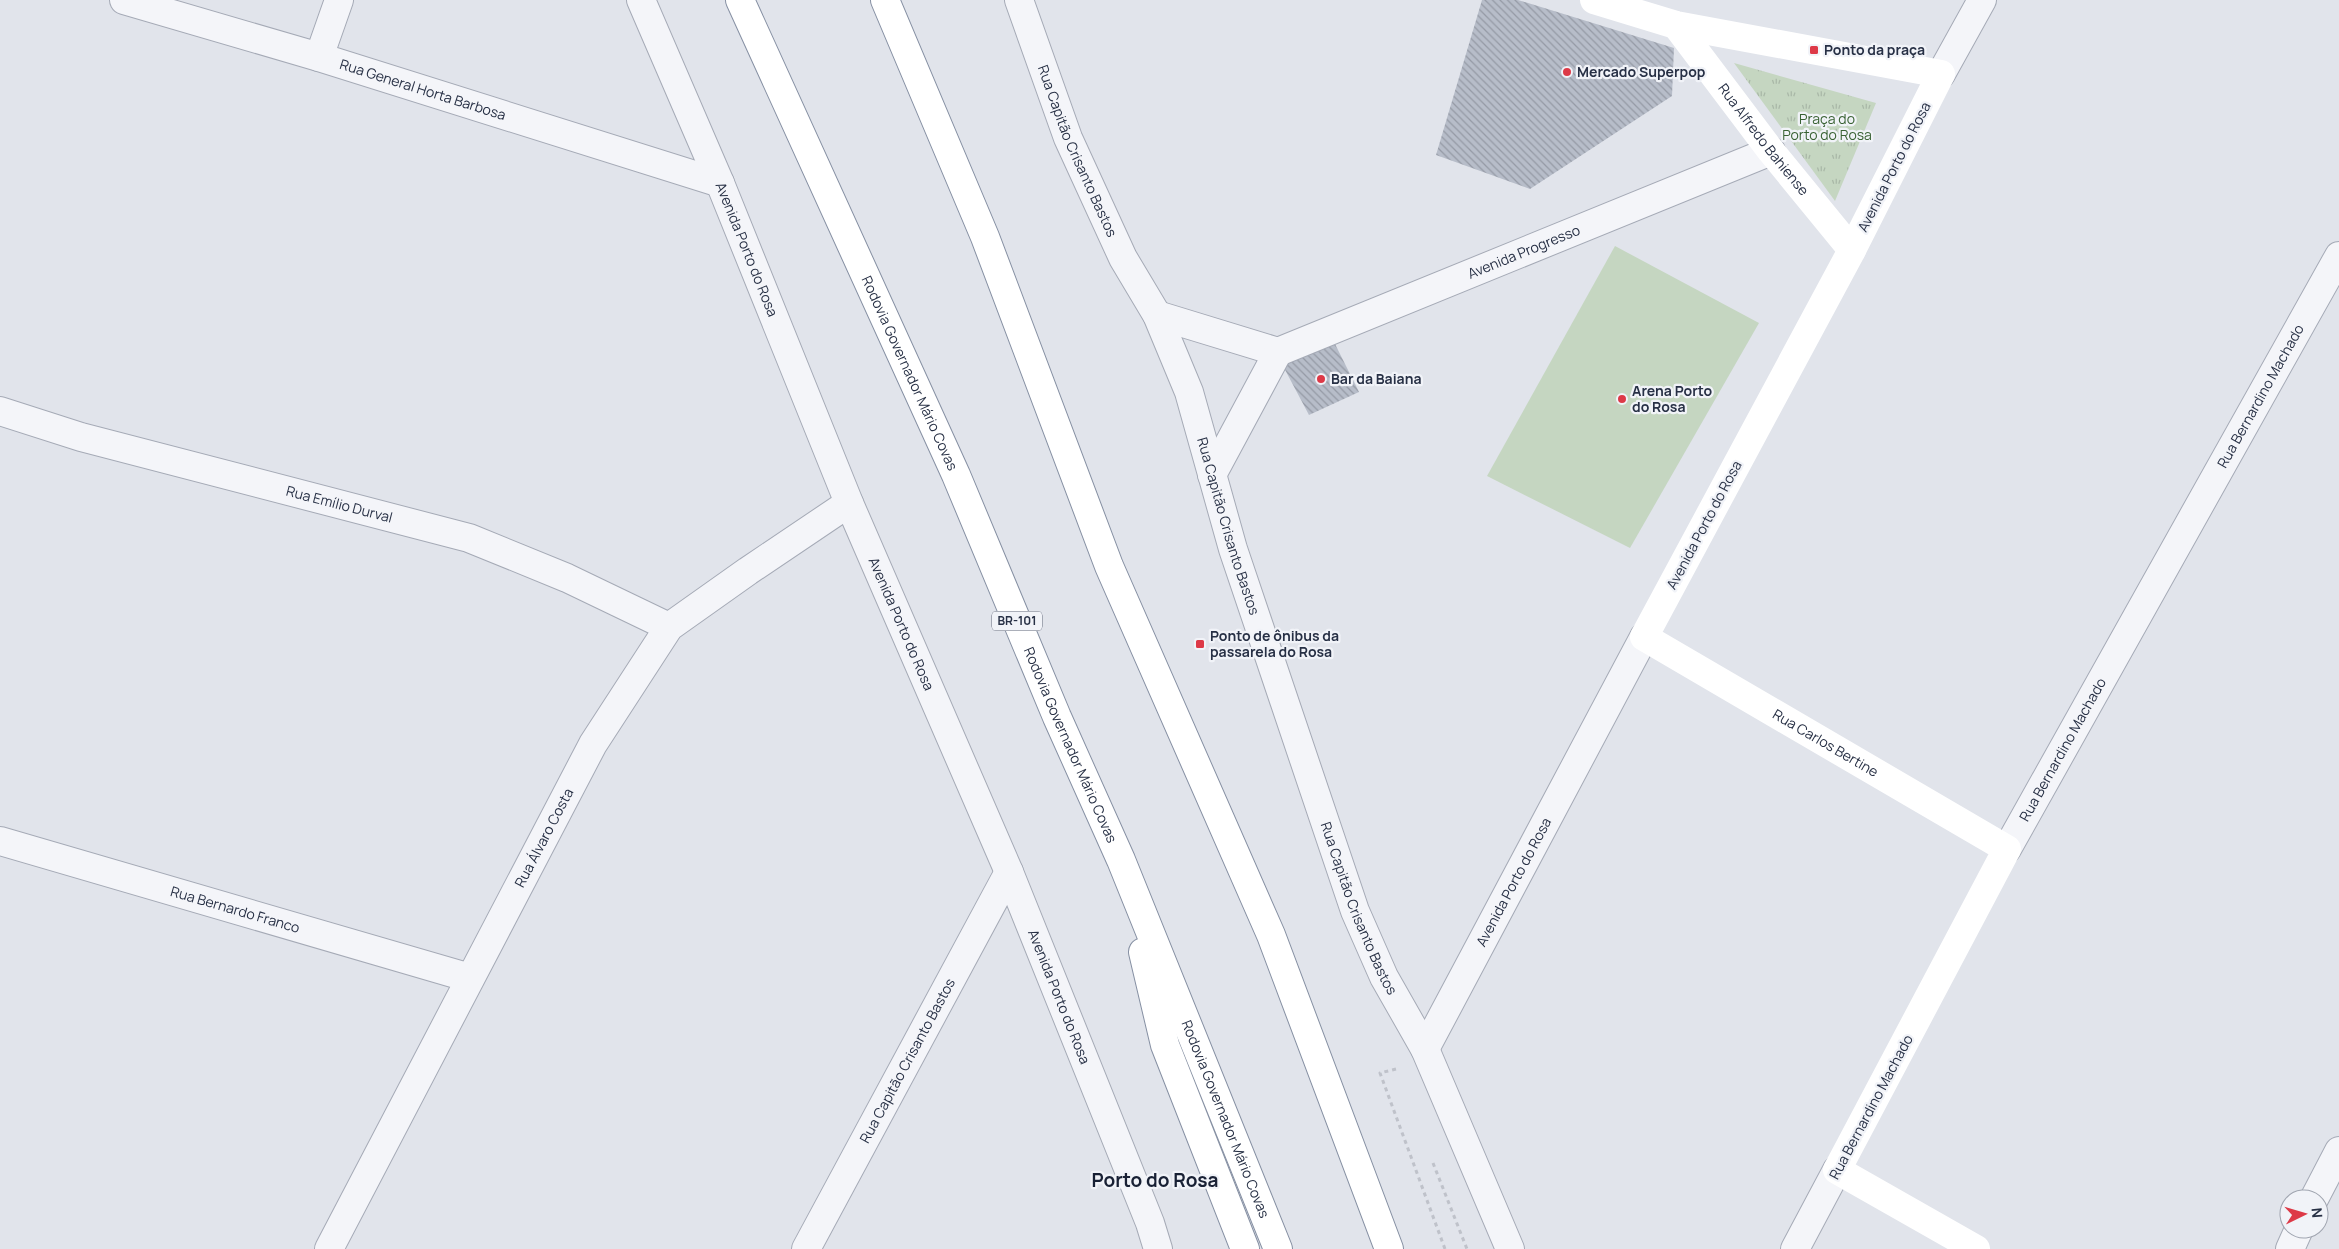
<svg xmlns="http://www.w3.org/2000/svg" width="2339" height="1249" viewBox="0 0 2339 1249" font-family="Manrope,sans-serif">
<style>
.grass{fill:url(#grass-tufts)}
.garden{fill:#c5d6c1}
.building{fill:url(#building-back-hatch)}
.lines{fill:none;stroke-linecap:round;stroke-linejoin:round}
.minor-casing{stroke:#a5aab6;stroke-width:30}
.tertiary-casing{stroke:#a5aab6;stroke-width:30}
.motorway-casing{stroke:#8690a3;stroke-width:30}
.path{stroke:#bfc2ca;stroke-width:3;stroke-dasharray:4 4;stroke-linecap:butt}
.minor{stroke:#f4f5f9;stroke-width:28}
.tertiary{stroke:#f4f5f9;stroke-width:28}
.secondary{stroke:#fff;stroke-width:28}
.motorway{stroke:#fff;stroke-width:28}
.poi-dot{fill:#dd3947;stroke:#f1f3f8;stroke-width:2}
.labels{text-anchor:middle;stroke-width:4.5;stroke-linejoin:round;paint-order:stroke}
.shield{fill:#f1f3f8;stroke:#646a7b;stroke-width:1}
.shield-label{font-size:12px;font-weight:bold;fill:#273045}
.poi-label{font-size:14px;font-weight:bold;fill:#273045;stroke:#f1f3f8;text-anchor:start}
.street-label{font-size:14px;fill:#273045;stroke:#f1f3f8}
.park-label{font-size:14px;fill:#396233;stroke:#f1f3f8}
.district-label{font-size:19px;font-weight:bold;fill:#192135;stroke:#f1f3f8}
</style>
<defs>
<pattern id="grass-tufts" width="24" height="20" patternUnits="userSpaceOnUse" patternTransform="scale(1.25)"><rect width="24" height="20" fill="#c5d6c1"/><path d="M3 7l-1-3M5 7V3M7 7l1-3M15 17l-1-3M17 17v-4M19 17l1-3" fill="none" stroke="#a9b8a7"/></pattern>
<pattern id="building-back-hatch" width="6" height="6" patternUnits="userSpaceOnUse" patternTransform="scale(1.25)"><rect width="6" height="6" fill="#b7bdc9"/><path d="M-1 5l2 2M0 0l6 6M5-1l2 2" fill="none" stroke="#959aa5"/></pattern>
</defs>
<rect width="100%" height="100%" fill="#e1e4eb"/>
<path class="grass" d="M 1734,63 L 1876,103 L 1835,201 Z"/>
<path class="garden" d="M 1615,246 L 1759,323 L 1630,548 L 1487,476 Z"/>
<path class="building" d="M 1482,0 L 1518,0 L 1674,48 L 1672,96 L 1530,189 L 1436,155 Z
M 1334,342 L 1359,392 L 1309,415 L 1283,366 Z"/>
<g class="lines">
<g class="minor-casing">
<g id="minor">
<path id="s1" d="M 124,0 L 319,57 L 720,183"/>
<path id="s2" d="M 1019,0 L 1068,138 L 1123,258 L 1157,315 L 1189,392 L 1233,549 L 1355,911 L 1384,977 L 1425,1049 L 1510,1249"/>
<path d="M 319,57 L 339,0"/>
<path d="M 1941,74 L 1982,0"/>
<path id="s3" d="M 1157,315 L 1278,352 L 1771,151"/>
<path id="s4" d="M 0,411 L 81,437 L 469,538 L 567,578 L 669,627"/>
<path d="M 1212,475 L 1278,352"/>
<path id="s5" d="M 0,841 L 470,978"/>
<path id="s6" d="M 2007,849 L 2339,256"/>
<path id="s7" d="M 1425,1049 L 1644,637"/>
<path d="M 2314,1199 L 2339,1151"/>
<path id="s8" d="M 329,1249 L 593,744 L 669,627 L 748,571 L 849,503"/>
<path id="s9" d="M 806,1249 L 1009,872"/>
<path d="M 1795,1249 L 1837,1170"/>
<path d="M 2290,1249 L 2299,1229"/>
</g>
</g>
<g class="tertiary-casing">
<g id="tertiary">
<path id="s10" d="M 641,0 L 720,183 L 849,503 L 1009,872 L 1150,1223 L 1158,1249"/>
</g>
</g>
<g class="motorway-casing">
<g id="motorway">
<path id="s13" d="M 740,0 L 956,475 L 1057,717 L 1121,860 L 1278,1249"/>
<path d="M 885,0 L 985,237 L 1109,566 L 1271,935 L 1389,1249"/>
<path d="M 1143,952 L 1165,1045 L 1245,1249"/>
</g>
</g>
<path class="path" d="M 1396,1069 L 1380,1073 L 1445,1249
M 1433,1163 L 1467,1249"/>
<use href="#minor" class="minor"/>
<use href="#tertiary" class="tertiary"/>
<g class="secondary">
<path id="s11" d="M 1594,0 L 1676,25 L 1941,74 L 1852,250 L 1644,637 L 2007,849 L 1837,1170 L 1976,1249"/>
<path id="s12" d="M 1676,25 L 1771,151 L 1852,250"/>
</g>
<use href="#motorway" class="motorway"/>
</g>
<g class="poi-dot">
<rect x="1809" y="45" width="10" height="10" rx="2.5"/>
<circle cx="1567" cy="72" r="5"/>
<circle cx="1321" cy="379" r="5"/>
<circle cx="1622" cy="399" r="5"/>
<rect x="1195" y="639" width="10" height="10" rx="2.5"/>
</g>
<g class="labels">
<rect class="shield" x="992" y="611.5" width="50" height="19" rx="4"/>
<g class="shield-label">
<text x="1017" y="625">BR-101</text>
</g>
<g class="poi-label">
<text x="1824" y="55">Ponto da praça</text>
<text x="1577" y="77">Mercado Superpop</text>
<text x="1331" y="384">Bar da Baiana</text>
<text x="1632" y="396">Arena Porto<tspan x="1632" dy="16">do Rosa</tspan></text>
<text x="1210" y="641">Ponto de ônibus da<tspan x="1210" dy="16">passarela do Rosa</tspan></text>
</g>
<g class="street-label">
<text dy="5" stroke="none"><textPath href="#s1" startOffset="312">Rua General Horta Barbosa</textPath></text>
<text dy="5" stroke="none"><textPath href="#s12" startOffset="144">Rua Alfredo Bahiense</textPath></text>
<text dy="5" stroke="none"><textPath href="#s2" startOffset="162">Rua Capitão Crisanto Bastos</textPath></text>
<text transform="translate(1894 167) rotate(-63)" y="5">Avenida Porto do Rosa</text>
<text dy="5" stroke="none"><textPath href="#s10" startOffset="271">Avenida Porto do Rosa</textPath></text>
<text dy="5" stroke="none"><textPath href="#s3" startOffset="392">Avenida Progresso</textPath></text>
<text dy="5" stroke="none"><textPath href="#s13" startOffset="410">Rodovia Governador Mário Covas</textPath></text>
<text dy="5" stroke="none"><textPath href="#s6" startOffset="519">Rua Bernardino Machado</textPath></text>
<text dy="5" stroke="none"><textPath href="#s4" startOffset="352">Rua Emílio Durval</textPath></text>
<text transform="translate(1704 525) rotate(-62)" y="5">Avenida Porto do Rosa</text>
<text dy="5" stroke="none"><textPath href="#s2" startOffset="568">Rua Capitão Crisanto Bastos</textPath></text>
<text dy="5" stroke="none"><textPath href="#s10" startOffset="676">Avenida Porto do Rosa</textPath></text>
<text dy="5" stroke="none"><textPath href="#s11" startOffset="1202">Rua Carlos Bertine</textPath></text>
<text dy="5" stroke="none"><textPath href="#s13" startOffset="815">Rodovia Governador Mário Covas</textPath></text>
<text dy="5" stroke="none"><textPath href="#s6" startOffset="114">Rua Bernardino Machado</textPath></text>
<text dy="5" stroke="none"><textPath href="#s8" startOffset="464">Rua Álvaro Costa</textPath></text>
<text dy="5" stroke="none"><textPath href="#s7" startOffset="189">Avenida Porto do Rosa</textPath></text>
<text dy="5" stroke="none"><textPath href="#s2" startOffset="972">Rua Capitão Crisanto Bastos</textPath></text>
<text dy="5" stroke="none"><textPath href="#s5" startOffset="245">Rua Bernardo Franco</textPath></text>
<text dy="5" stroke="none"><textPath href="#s10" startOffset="1081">Avenida Porto do Rosa</textPath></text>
<text dy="5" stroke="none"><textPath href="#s9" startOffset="214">Rua Capitão Crisanto Bastos</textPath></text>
<text transform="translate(1871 1107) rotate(-62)" y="5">Rua Bernardino Machado</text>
<text dy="5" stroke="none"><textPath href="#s13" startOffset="1220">Rodovia Governador Mário Covas</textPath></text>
</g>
<g class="park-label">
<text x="1827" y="124">Praça do<tspan x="1827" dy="16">Porto do Rosa</tspan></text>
</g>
<g class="district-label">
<text x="1155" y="1187">Porto do Rosa</text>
</g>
</g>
<g transform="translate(2304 1214) rotate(85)"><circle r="24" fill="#f1f3f8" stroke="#a0a5b0"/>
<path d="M0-4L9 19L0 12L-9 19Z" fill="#dd3947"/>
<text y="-8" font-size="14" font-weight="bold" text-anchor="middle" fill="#273045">N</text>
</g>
</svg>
